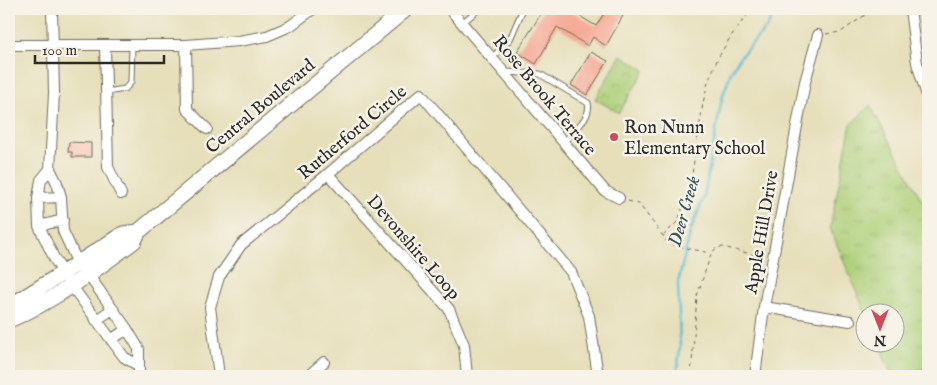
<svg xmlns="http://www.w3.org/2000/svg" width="937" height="385" viewBox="0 0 937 385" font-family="'IM FELL English',serif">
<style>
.grass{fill:url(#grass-tufts);stroke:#6c7e52}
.park{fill:url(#park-crowns);stroke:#6c7e52}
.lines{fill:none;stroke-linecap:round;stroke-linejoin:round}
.stream{stroke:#53b9d1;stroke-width:2.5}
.building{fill:#f6a994}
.lane-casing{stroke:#6c6a5d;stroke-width:7}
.street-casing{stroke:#6c6a5d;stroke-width:12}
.secondary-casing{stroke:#6c6a5d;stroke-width:17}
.path{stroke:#6c6a5d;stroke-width:1;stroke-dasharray:4 4;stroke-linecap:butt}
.lane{stroke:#fff;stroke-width:5}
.street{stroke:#fff;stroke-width:10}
.secondary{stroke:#fff;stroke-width:15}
.poi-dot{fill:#d1495b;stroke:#f7f3e8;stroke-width:2}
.labels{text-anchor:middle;stroke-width:5;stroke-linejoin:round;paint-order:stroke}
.street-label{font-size:18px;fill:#2b2b2b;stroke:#f7f3e8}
.poi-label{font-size:18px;fill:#2b2b2b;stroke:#f7f3e8;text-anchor:start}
.water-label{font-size:19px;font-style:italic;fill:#37565d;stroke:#f7f3e8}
</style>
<defs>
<pattern id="grass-tufts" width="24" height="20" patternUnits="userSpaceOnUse" patternTransform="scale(1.25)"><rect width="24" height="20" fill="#add079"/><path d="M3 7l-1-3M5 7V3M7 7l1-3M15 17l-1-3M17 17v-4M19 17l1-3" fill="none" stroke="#95b369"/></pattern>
<pattern id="park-crowns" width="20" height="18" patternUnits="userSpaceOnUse" patternTransform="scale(1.25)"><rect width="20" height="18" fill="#add079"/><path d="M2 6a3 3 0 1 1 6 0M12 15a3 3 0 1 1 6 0" fill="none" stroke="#95b369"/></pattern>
</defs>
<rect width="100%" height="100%" fill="#f7f3e8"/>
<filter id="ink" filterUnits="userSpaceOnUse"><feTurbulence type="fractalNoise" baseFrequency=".02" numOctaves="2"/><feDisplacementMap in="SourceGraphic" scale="10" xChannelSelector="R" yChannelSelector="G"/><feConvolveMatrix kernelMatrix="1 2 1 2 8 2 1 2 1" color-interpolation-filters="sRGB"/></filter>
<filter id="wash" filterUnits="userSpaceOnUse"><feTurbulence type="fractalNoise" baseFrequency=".0096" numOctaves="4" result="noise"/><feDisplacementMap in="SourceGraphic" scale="20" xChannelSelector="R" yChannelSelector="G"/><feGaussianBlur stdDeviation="1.12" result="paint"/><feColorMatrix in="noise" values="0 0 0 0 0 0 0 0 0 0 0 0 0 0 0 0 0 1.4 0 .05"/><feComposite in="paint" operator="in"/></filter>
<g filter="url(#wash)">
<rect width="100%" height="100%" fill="#e6dfba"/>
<path class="grass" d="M 870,105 L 928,212 L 928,376 L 892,376 L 878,343 L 894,342 L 894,312 L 865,312 L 830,228 L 851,124 Z"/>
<path class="park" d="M 621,55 L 645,70 L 619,113 L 595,99 Z"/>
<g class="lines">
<path class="stream" d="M 677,376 L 680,347 L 678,283 L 691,229 L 704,197 L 722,98 L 731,72 L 740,57 L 767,27 L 776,9"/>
</g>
<g id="blocks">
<path class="building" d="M 544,9 L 568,9 L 596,26 L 607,9 L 620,9 L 625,12 L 606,46 L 593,37 L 588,46 L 557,27 L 536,64 L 517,52 Z
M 591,52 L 608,61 L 587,95 L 571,85 Z
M 69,142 L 91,143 L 91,157 L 72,157 L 72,152 L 68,152 Z"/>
</g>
</g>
<g filter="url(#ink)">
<use href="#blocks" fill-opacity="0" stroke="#6c6a5d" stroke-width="1"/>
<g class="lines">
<g class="lane-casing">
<path id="lane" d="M 462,23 L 479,9
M 492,58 L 510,39 L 523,9
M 505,72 L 540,74 L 588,103 C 592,118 572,132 564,142
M 106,92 L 125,89 L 131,82 L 132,45"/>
</g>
<g class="street-casing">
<path id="street" d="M 52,9 L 54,93 L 50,169 L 57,183 L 61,197 L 63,231 L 74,255 L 127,329 L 139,349 L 139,376
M 450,9 L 605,191 L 619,198
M 910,9 L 917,63 L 928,99
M 9,45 L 186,45 L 239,41 L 267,36 L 290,26 L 313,9
M 105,45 L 108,167 L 121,194
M 186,45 L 187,109 L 207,129
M 50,169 L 41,180 L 38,198 L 39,226 L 55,260 L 71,285 L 124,357 L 139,366
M 328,174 L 449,309 L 464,345 L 467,376
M 38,198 L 61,197
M 39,226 L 63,220
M 764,307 L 850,321
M 96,320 L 113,309
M 111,340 L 127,329
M 219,376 L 210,307 L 219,277 L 241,245 L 328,174 L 421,94 L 571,272 L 589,316 L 598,376
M 308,376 L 324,362
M 755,376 L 764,307 L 805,82 L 818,35"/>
</g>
<g class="secondary-casing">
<path id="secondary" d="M 9,304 L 20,300 L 63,273 L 123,234 L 138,232
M 9,320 C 54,301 95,270 134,241 L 138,232 L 406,9"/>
</g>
<path class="path" d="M 826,34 L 841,32 L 868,13 L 886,9
M 628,201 L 639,204 L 669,244 L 710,253
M 663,236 L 678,221 L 690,187 L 703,103 L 708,82 L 718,58 L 731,36 L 752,9
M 691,376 L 697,296 L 711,254 L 716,248 L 723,247 L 763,257"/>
<use href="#lane" class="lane"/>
<use href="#street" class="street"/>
<use href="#secondary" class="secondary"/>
</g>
</g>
<circle class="poi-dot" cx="614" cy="137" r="5"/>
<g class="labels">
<g class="street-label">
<text transform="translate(545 95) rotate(50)" y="6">Rose Brook Terrace</text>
<text transform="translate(260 106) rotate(-40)" y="6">Central Boulevard</text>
<text transform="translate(352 132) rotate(-40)" y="6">Rutherford Circle</text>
<text transform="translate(761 232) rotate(-80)" y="6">Apple Hill Drive</text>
<text transform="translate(414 247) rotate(49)" y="6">Devonshire Loop</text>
</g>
<g class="poi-label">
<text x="624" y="133">Ron Nunn<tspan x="624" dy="21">Elementary School</tspan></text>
</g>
<g class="water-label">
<text transform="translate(683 211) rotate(-74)" y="7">Deer Creek</text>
</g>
</g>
<rect width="937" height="385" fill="none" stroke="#f7f3e8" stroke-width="30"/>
<g transform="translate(880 328) rotate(180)"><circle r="24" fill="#f7f3e8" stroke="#a5a39c"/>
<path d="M0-4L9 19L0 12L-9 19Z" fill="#d1495b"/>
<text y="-8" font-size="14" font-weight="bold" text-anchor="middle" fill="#2b2b2b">N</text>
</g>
<path d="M35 55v8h129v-8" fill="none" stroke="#2b2b2b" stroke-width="2.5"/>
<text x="42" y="55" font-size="15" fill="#2b2b2b" stroke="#f7f3e8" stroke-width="4" paint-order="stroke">100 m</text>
</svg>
